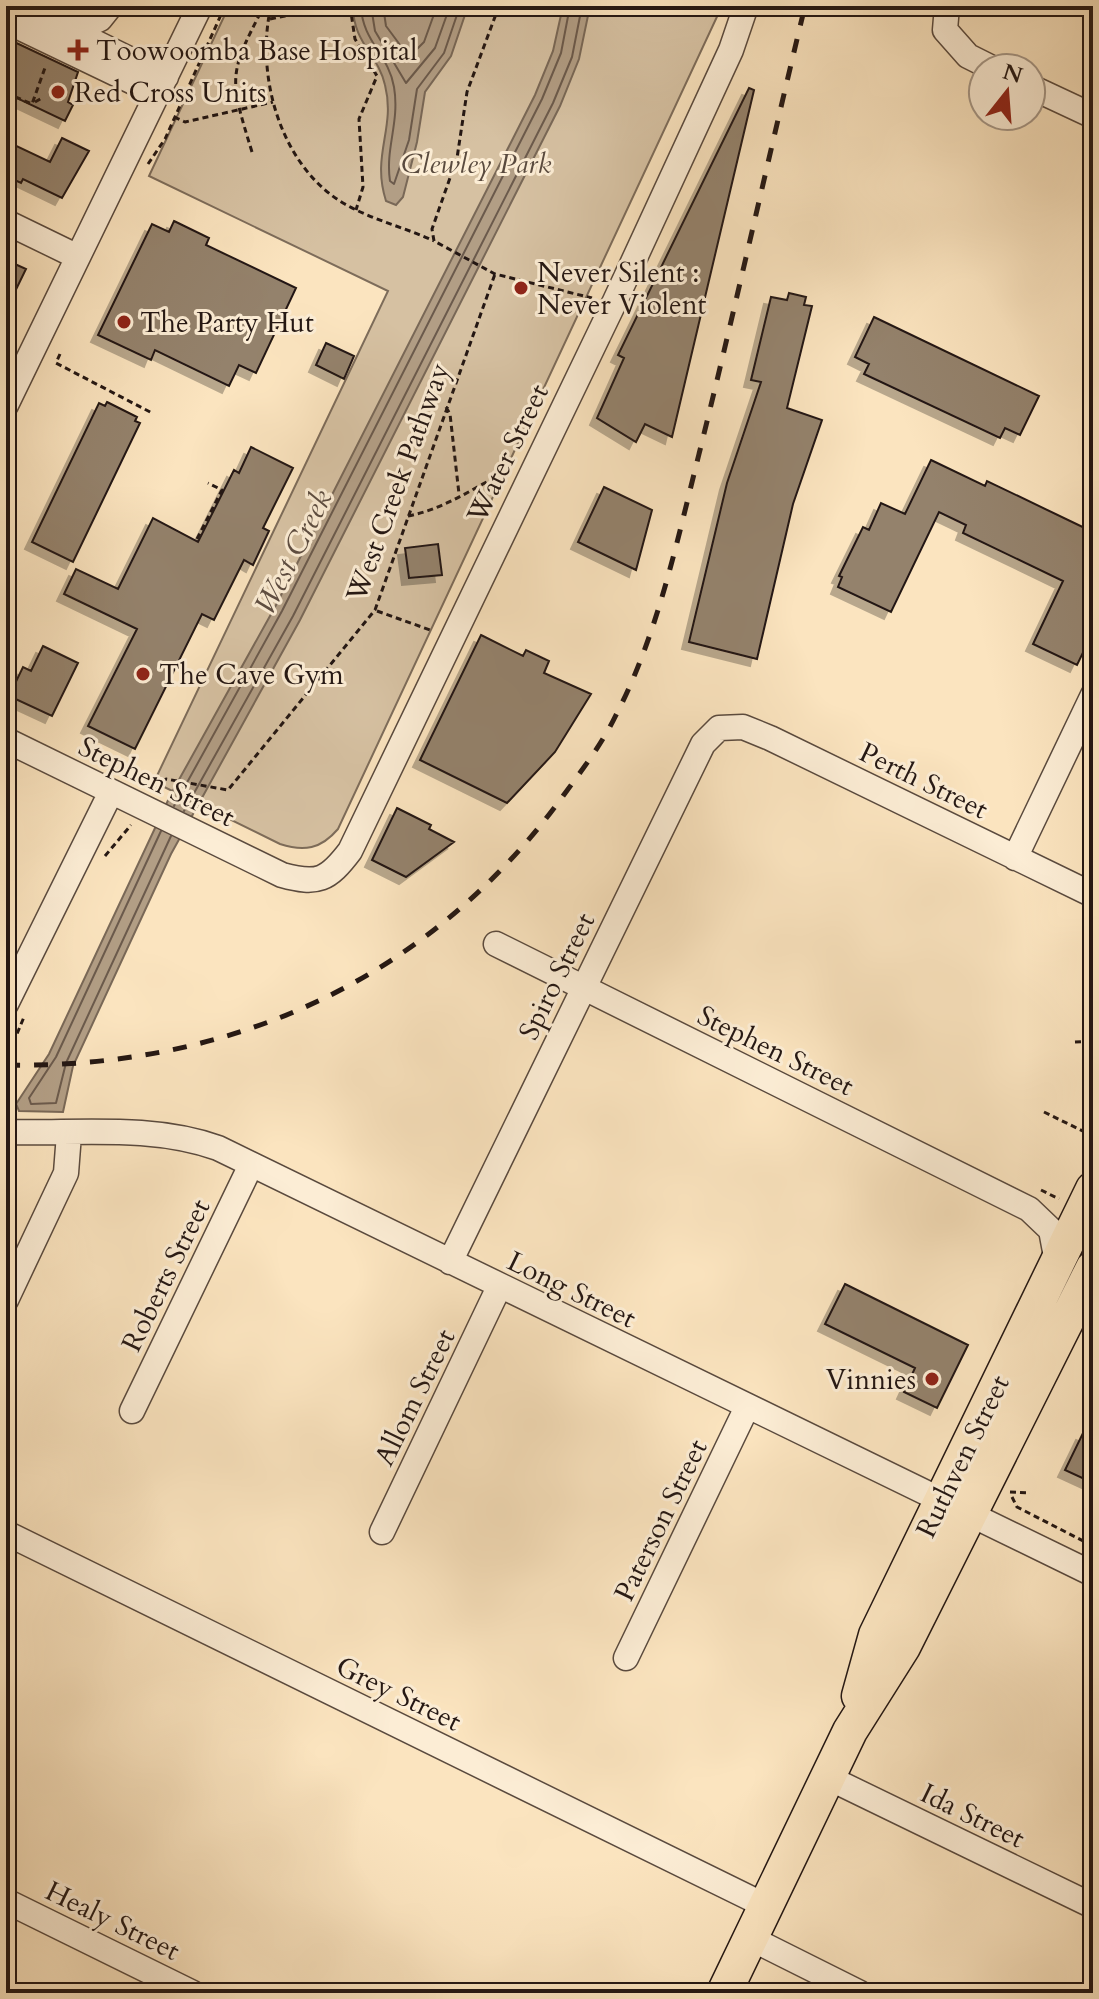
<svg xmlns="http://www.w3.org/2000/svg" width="1099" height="1999" viewBox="0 0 1099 1999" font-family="Cardo,serif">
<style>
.green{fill:#d6c1a2;stroke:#7d6c5a;stroke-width:2}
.water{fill:#b29e85;stroke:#796857;stroke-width:2}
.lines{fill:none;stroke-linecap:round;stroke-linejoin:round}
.shore{stroke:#6b5a4c;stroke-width:2}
.building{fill:#94826c;stroke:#241713;stroke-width:2;filter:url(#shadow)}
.minor-casing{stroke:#5a4a3e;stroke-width:27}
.highway-casing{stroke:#241713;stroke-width:37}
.path{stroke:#241713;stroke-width:3;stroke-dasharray:6 4;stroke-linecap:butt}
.minor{stroke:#fcedd5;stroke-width:24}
.highway{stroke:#fbe4bf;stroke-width:34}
.rail{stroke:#241713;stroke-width:5;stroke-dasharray:14 14;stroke-linecap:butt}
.poi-dot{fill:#8f2418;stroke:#fcedd5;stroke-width:3}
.labels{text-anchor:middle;stroke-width:6;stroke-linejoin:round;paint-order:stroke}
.poi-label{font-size:28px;fill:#241713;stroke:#fcedd5;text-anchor:start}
.park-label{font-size:28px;font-style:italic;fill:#594a3e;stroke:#fcedd5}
.street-label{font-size:28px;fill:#241713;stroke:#fcedd5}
.water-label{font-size:30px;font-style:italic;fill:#5d4d41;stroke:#fcedd5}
</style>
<defs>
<filter id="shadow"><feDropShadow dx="-7" dy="7" stdDeviation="0" flood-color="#0004"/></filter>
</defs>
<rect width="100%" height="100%" fill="#fbe4bf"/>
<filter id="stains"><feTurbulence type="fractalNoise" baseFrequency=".0025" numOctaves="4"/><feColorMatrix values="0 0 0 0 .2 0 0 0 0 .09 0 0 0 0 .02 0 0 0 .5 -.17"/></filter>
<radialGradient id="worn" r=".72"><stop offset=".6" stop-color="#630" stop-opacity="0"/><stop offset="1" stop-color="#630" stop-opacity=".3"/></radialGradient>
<path class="green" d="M 229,6 L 722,6 L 338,829 C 321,849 304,852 280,844 L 154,782 L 388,291 L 149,176 Z"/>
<path class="water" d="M 353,6 L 468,6 L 451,56 L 425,92 L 417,142 L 403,197 L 396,205 L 386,201 C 371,154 396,129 385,85 C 378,54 353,43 353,6 Z
M 563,6 L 590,6 L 579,59 L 560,106 L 300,620 L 171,854 L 73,1066 L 63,1112 L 19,1111 L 16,1104 L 49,1054 L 171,794 L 275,607 L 535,95 L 553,51 Z"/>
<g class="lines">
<path class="shore" d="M 361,6 C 362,41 389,55 394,87 C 400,122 385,148 390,181 L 394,184 L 409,140 L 417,89 L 444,53 L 460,6
M 371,6 L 375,31 L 406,83 L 435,48 L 450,6
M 383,6 L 386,26 L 409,57 L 424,42 L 437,6
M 174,806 L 282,611 L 542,99 L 561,53 L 570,6
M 184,811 L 293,616 L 553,103 L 572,57 L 582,6
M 161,831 L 56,1057 L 29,1098 L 31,1104 L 56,1103 L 66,1063 L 171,836"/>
</g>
<path class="building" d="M 8,39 L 78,72 L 68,102 L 73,105 L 65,121 L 6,93 Z
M 749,88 L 754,90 L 672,437 L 645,424 L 636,442 L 597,418 L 624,358 L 618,355 Z
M 62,138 L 89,151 L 62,198 L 23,179 L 21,183 L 6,176 L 6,141 L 50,162 Z
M 174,221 L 209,238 L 206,245 L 296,288 L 256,373 L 239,365 L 229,386 L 155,350 L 151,360 L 98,335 L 152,224 L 169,232 Z
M 6,260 L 26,269 L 6,310 Z
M 789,293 L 806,297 L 804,305 L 812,306 L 787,408 L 822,420 L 793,504 L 757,659 L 689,642 L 727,483 L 761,382 L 751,380 L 771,297 L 787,300 Z
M 874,317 L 1039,396 L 1020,435 L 1005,428 L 1000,438 L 864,374 L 869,364 L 855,357 Z
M 326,343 L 354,356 L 344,379 L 316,365 Z
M 107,402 L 137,417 L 135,421 L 140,423 L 73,562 L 32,542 L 99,403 L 105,406 Z
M 251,447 L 293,468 L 263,528 L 269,531 L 253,565 L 244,560 L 214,620 L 202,614 L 135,749 L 88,726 L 137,629 L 64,594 L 76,569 L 118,589 L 153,518 L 198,542 L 234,470 L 239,473 Z
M 931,460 L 985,486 L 987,481 L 1093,532 L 1093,632 L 1077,665 L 1033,644 L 1063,581 L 963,533 L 966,525 L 939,512 L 891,612 L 838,587 L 842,577 L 839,576 L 863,527 L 869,530 L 881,503 L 905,514 Z
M 604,487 L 652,510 L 636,570 L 578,542 Z
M 438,544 L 442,575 L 409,578 L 405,548 Z
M 481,635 L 523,656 L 526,650 L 549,661 L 544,673 L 591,694 L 555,752 L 507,803 L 420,760 Z
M 43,646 L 78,663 L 52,716 L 9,696 L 23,667 L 31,671 Z
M 397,808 L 431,825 L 429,829 L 454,842 L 406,877 L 372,860 Z
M 845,1284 L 968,1345 L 937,1408 L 904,1392 L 915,1368 L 825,1324 Z
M 1083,1433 L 1093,1438 L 1093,1483 L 1065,1470 Z"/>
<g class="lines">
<g class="minor-casing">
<path id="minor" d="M 21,6 L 166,77
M 947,6 L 945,30 L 968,56 L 992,68
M 63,12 L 89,24 L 100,19 L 108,9
M 6,21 L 158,94
M 1031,87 L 1093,116
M 6,222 L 78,257
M 6,405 L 200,6
M 6,740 L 282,875 C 318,885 328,880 350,851 L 615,301 L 731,50 L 746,6
M 1015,858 L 1093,695
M 496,944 L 1029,1209 L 1051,1230 L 1057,1262
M 6,1004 L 111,792
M 6,1132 C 76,1134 151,1124 218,1148 L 1093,1574
M 450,1262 L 703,744 L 719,728 L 743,727 L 770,738 L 1093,895
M 6,1300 L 66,1173 L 69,1134
M 132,1411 L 251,1165
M 382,1532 L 499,1287
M 6,1533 L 766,1906
M 626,1658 L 747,1407
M 827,1777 L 1093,1906
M 6,1901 L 193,1993
M 750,1938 L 860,1993"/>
</g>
<g class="highway-casing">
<path id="highway" d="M 859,1696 L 876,1635 L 1093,1189
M 724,1993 L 850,1731 L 903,1647 L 1093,1268"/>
</g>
<path class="path" d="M 271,6 C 255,75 280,165 343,203 C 372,220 404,227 434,241
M 350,6 L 355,39 L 377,76 L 359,119 L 363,187 L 356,210
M 499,6 L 467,92 L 457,158 L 432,229 L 434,241 L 495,274 L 592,298
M 270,19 L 285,16 L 303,6
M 6,93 L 32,104 L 46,65
M 35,102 L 42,98
M 174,117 L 185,122 L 273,102
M 252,152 C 229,77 228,75 264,6
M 148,164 L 165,139 L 225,6
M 60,354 L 56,363 L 152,413
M 446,407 L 450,414 L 459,494
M 408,516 C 445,509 475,487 509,470
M 197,539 L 222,490 L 208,483
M 377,611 L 433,631
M 155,789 L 166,779 L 228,790 L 375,610 L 495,274
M 105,856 L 131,825
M 1075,1042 L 1093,1041
M 6,1082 L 12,1046 L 24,1017
M 1044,1112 L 1093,1136
M 1041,1190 L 1059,1199
M 1010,1492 L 1030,1493
M 1012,1497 L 1017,1507 L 1093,1546"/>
<use href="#minor" class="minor"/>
<use href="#highway" class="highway"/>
<path class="rail" d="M 6,1065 C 231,1069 430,979 563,796 C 582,770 602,744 616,715 C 658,634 677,541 699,454 C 736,305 769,155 805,6"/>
</g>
<g class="poi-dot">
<path d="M74 38h8v8h8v8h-8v8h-8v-8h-8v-8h8z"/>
<circle cx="58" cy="92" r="8"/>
<circle cx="521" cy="288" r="8"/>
<circle cx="124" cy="322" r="8"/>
<circle cx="143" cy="674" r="8"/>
<circle cx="932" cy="1379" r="8"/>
</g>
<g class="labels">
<g class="poi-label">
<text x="96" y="60">Toowoomba Base Hospital</text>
<text x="74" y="102">Red Cross Units</text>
<text x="537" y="282">Never Silent :<tspan x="537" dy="32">Never Violent</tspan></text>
<text x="140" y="332">The Party Hut</text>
<text x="159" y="684">The Cave Gym</text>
<text x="916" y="1389" text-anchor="end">Vinnies</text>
</g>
<g class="park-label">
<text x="476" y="173">Clewley Park</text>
</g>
<g class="street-label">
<text transform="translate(507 453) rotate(-64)" y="10">Water Street</text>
<text transform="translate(397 482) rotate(-70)" y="10">West Creek Pathway</text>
<text transform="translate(924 780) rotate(26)" y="10">Perth Street</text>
<text transform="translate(157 781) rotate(26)" y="10">Stephen Street</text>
<text transform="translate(556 976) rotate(-64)" y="10">Spiro Street</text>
<text transform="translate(776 1050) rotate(26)" y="10">Stephen Street</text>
<text transform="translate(165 1275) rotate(-64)" y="10">Roberts Street</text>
<text transform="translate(572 1289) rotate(26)" y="10">Long Street</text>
<text transform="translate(414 1397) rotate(-64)" y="10">Allom Street</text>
<text transform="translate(962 1456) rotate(-64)" y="10">Ruthven Street</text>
<text transform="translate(660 1520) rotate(-64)" y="10">Paterson Street</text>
<text transform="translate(399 1693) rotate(26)" y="10">Grey Street</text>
<text transform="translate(973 1815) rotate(26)" y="10">Ida Street</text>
<text transform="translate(113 1920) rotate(26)" y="10">Healy Street</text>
</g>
<g class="water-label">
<text transform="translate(293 552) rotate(-63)" y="10">West Creek</text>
</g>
</g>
<rect width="1099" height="1999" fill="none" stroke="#fbe4bf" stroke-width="32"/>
<rect x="8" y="8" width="1083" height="1983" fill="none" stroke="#241713" stroke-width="4"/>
<rect x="16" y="16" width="1067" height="1967" fill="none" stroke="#241713" stroke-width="2"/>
<g transform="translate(1007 92) rotate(17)"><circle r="38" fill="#fcedd5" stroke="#a69787" stroke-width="2"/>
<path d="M0-6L14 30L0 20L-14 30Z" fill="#8f2418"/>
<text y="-12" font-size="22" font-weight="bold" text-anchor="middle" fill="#241713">N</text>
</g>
<rect width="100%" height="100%" filter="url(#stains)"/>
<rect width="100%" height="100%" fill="url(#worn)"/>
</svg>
